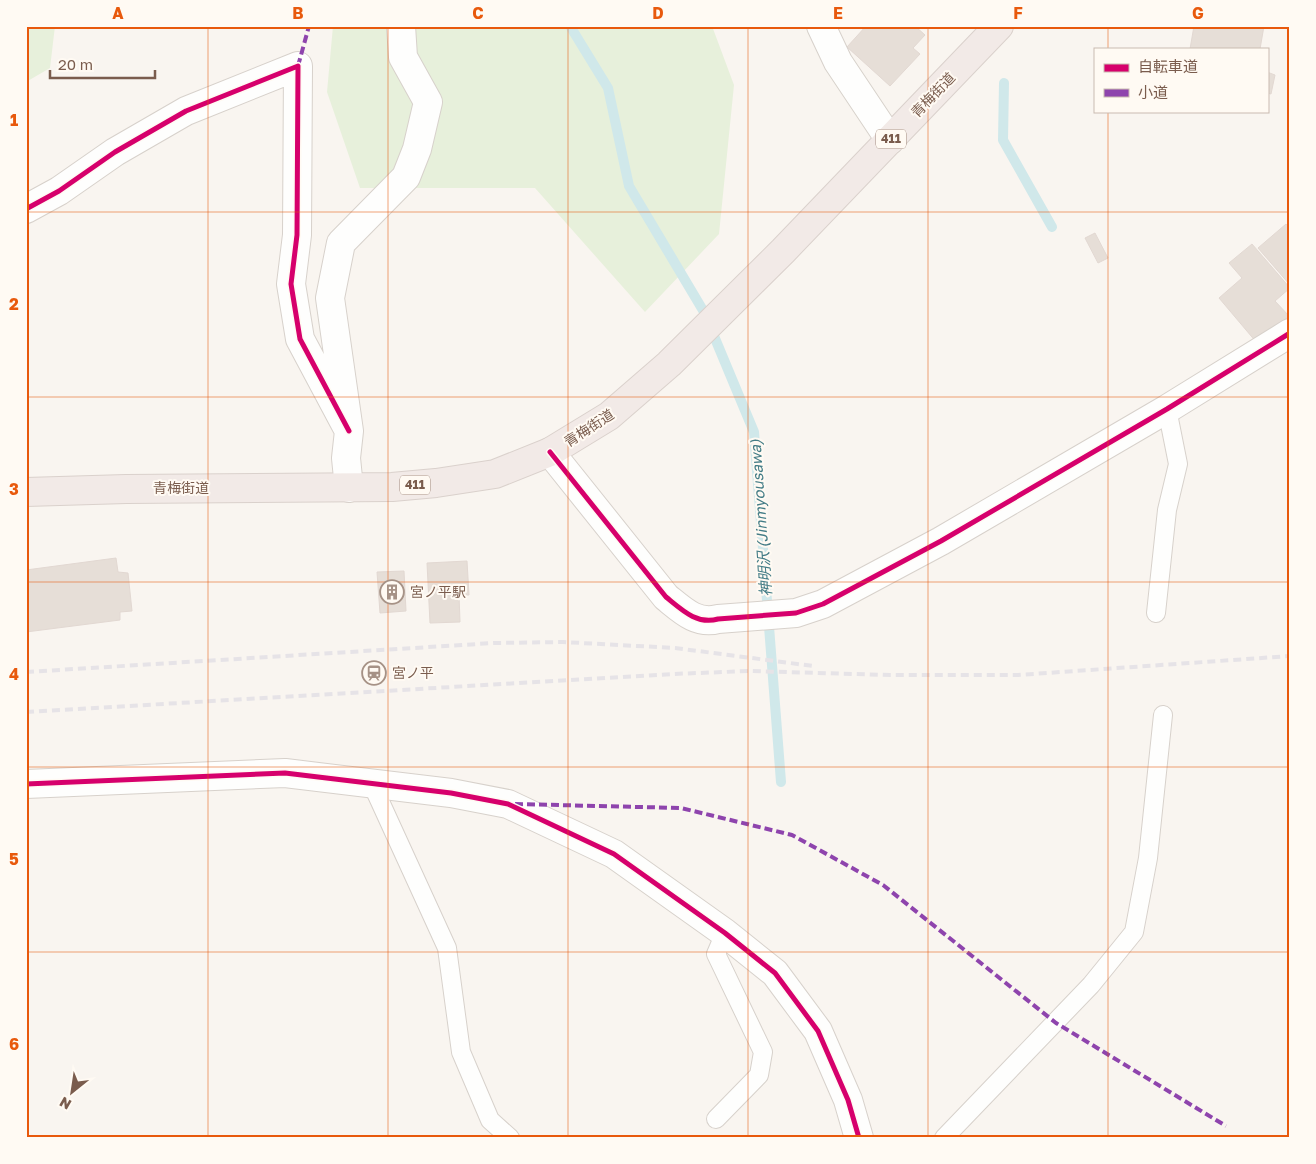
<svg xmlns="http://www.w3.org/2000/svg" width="1316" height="1164" viewBox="0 0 1316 1164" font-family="'Golos Text','Noto Sans JP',sans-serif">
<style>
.green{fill:#e7f0db}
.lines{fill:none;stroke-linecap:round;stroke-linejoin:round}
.stream{stroke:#d0e8ea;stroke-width:10}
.building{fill:#e6ded7;stroke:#e2d8d2}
.lane-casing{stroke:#d7d1cb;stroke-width:20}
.street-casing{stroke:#d7d1cb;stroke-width:30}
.highway-casing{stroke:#dad1cc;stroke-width:30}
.lane{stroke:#fefefd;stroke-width:18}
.street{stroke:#fefefd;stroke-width:28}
.highway{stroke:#f2eae7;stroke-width:28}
.rail{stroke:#e6e3e7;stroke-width:4;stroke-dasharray:8 5;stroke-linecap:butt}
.quiet{stroke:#8e44ad;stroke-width:4;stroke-dasharray:8 4;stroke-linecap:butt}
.cycleway-casing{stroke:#fffaf3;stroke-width:8}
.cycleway{stroke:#d6006c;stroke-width:5}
.grid{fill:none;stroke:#e8590c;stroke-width:1;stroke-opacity:0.55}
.labels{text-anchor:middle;stroke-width:4;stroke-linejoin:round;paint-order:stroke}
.shield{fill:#fffaf3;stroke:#a28b7f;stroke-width:1}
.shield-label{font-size:12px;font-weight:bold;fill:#7a5c4d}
.street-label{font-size:14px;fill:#7a5c4d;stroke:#fffaf3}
.poi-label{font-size:14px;fill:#7a5c4d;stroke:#fffaf3;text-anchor:start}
.water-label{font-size:15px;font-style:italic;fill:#437c86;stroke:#fffaf3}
.neatline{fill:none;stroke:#e8590c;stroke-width:2}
.grid-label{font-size:16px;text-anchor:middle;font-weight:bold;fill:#e8590c}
</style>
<rect width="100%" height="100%" fill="#f9f5f0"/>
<path class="green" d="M 26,26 L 55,26 L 50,68 L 26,82 Z
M 333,26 L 712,26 L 734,85 L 719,234 L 645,312 L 535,188 L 360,188 L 327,92 Z"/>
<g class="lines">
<path class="stream" d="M 570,26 L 608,88 L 629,186 L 704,312 L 754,432 L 781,782
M 1004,83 L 1003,140 L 1052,227"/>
</g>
<path class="building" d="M 866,26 L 915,26 L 925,35 L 913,48 L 920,54 L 890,86 L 847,47 Z
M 1194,26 L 1264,26 L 1260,49 L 1190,49 Z
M 1267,72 L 1275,75 L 1271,94 L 1267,93 Z
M 1286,224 L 1290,228 L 1290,285 L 1258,248 Z
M 1095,233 L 1108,258 L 1098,263 L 1085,238 Z
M 1252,244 L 1290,288 L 1275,301 L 1289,316 L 1257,343 L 1219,298 L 1242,278 L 1229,263 Z
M 116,558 L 118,572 L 128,573 L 132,611 L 120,612 L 120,620 L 26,632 L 26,570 Z
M 467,561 L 469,595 L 459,595 L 460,622 L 430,623 L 427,563 Z
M 404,571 L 406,611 L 380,613 L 377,572 Z"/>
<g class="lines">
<g class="lane-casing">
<path id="lane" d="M 1156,613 L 1167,510 L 1178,464 L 1167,409
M 372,784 L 447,948 L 461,1052 L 490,1120 L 510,1138
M 716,1119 L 759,1075 L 763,1052 L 716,954 L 725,933
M 944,1138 L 1091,985 L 1134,932 L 1148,858 L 1163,715"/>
</g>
<g class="street-casing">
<path id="street" d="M 821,26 L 838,62 L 890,140
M 26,209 L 59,191 L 115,152 L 186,111 L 298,66 L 297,235 L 291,284 L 300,339 L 349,431
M 550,452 L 666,597 C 682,610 697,625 718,619 L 796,613 L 823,604 L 941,541 L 1167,409 L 1290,333
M 349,488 L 346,458 L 349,431 L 330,298 L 341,243 L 406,177 L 417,149 L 428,102 L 403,57 L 401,26
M 26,784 L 285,773 L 451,793 L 508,804 L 614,854 L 725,933 L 775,973 L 818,1031 L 848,1100 L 859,1138"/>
</g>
<g class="highway-casing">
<path id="highway" d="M 26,492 L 126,489 L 392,487 L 436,483 L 495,474 L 550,452 L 609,416 L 669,364 L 783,251 L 999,26"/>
</g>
<use href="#lane" class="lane"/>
<use href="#street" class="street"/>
<use href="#highway" class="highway"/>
<path class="rail" d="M 26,672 L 494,643 L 563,642 L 675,648 L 813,666
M 26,712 L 673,674 L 749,671 L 890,675 L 1018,675 L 1290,656"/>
<path class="quiet" d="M 298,66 L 309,26
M 515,804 L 681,808 L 792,835 L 883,885 L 1056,1023 L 1226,1126"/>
<g class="cycleway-casing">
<path id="cycleway" d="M 26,209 L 59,191 L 115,152 L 186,111 L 298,66 L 297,235 L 291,284 L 300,339 L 349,431
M 550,452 L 666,597 C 682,610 697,625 718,619 L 796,613 L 823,604 L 941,541 L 1167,409 L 1290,333
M 26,784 L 285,773 L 451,793 L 508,804 L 614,854 L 725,933 L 775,973 L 818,1031 L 848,1100 L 859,1138"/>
</g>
<use href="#cycleway" class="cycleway"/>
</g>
<path class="grid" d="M 208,26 L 208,1138M 388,26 L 388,1138M 568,26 L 568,1138M 748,26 L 748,1138M 928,26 L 928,1138M 1108,26 L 1108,49M 1108,111 L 1108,1138M 26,212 L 1290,212M 26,397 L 1290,397M 26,582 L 1290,582M 26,767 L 1290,767M 26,952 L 1290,952"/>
<defs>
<g id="building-ring" transform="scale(1.25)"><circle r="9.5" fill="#fffaf3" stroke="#a69286" stroke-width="1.5"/><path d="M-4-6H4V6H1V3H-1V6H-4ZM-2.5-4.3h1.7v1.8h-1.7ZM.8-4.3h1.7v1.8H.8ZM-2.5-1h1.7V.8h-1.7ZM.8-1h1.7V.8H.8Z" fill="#a69286"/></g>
<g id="station-ring" transform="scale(1.25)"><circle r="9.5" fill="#fffaf3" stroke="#a69286" stroke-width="1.5"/><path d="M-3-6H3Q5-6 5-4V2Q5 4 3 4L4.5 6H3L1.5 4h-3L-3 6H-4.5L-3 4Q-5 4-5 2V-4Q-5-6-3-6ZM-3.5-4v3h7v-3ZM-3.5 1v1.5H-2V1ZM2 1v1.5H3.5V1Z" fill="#a69286"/></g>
</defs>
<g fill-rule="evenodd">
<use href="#building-ring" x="392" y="592"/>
<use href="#station-ring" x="374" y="673"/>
</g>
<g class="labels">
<g class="shield">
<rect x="876" y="129.5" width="30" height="19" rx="4"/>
<rect x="400" y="475.5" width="30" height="19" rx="4"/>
</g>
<g class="shield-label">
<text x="891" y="143">411</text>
<text x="415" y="489">411</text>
</g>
<g class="street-label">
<text transform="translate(933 95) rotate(-46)" y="5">青梅街道</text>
<text transform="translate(589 428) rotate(-33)" y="5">青梅街道</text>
<text x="181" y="493">青梅街道</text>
</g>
<g class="poi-label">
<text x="410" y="597">宮ノ平駅</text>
<text x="392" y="678">宮ノ平</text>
</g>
<g class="water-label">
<text transform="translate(761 518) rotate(-94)" y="5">神明沢 (Jinmyousawa)</text>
</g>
</g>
<rect width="1316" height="1164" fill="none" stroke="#fffaf3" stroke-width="55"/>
<rect x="1094" y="48" width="175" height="65" fill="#fffaf3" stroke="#cabbb1"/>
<rect x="1104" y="64" width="25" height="8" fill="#d6006c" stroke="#cabbb1"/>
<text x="1138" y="72" font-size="15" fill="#7a5c4d">自転車道</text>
<rect x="1104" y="89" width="25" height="8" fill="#8e44ad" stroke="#cabbb1"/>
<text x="1138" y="98" font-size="15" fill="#7a5c4d">小道</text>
<g transform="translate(72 1092) rotate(210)" stroke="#fffaf3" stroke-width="4" paint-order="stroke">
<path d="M0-4L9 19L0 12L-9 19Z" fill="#7a5c4d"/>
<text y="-8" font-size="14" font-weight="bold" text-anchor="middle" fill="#7a5c4d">N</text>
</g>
<path d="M50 70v8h105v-8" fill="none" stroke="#7a5c4d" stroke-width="2.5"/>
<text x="58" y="70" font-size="15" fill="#7a5c4d" stroke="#fffaf3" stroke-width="4" paint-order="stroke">20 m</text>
<rect x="28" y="28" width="1260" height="1108" class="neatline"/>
<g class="grid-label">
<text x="118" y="19">A</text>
<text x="298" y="19">B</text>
<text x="478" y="19">C</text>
<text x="658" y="19">D</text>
<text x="838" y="19">E</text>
<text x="1018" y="19">F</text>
<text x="1198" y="19">G</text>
<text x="14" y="126">1</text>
<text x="14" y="310">2</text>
<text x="14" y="495">3</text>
<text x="14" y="680">4</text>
<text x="14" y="865">5</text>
<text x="14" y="1050">6</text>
</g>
</svg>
